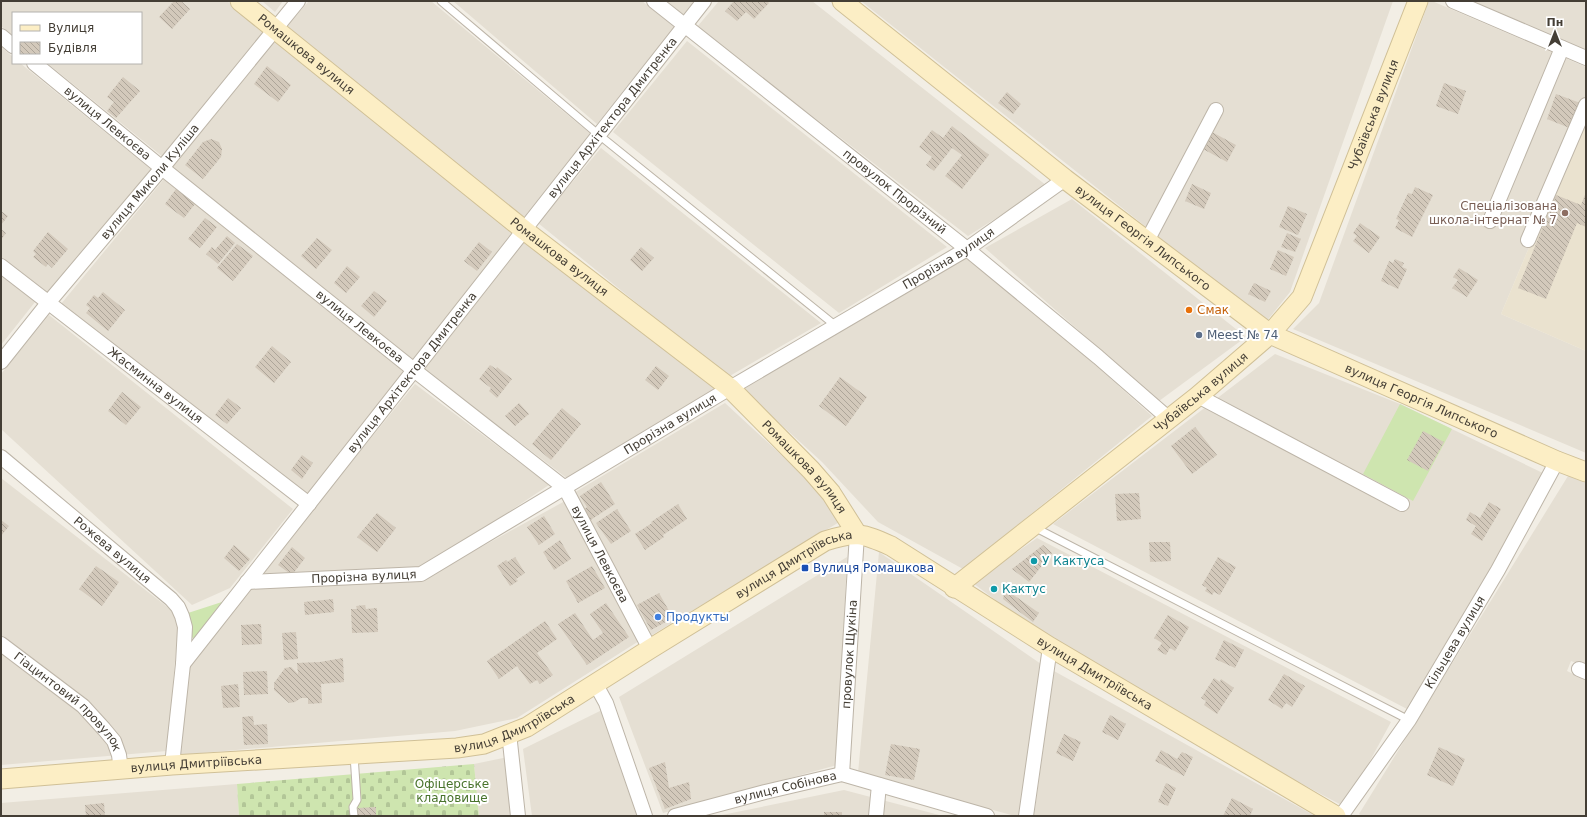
<svg xmlns="http://www.w3.org/2000/svg" width="1587" height="817" viewBox="0 0 1587 817" font-family="'DejaVu Sans',sans-serif">
<style>
.residential{fill:#e5dfd3}
.education{fill:#eae2cf}
.cemetery{fill:url(#cemetery-stones)}
.garden{fill:#cee5af}
.building{fill:url(#building-back-hatch)}
.lines{fill:none;stroke-linecap:round;stroke-linejoin:round}
.lane-casing{stroke:#bdb5a8;stroke-width:9}
.street-casing{stroke:#bdb5a8;stroke-width:16}
.secondary-casing{stroke:#d0c097;stroke-width:21}
.lane{stroke:#fff;stroke-width:7}
.street{stroke:#fff;stroke-width:14}
.secondary{stroke:#fceec5;stroke-width:19}
.education-dot{fill:#8d6e63;stroke:#fff;stroke-width:1.5}
.food-dot{fill:#e8710a;stroke:#fff;stroke-width:1.5}
.service-dot{fill:#5c6f8a;stroke:#fff;stroke-width:1.5}
.culture-dot{fill:#0f9aa8;stroke:#fff;stroke-width:1.5}
.transit-dot{fill:#1a4fb4;stroke:#fff;stroke-width:1.5}
.shop-dot{fill:#3f7fe0;stroke:#fff;stroke-width:1.5}
.labels{text-anchor:middle;stroke-width:4;stroke-linejoin:round;paint-order:stroke}
.street-label{font-size:12px;fill:#443e35;stroke:#fff}
.education-label{font-size:12px;fill:#785e54;stroke:#fff;text-anchor:end}
.food-label{font-size:12px;fill:#c56008;stroke:#fff;text-anchor:start}
.service-label{font-size:12px;fill:#4e5e75;stroke:#fff;text-anchor:start}
.culture-label{font-size:12px;fill:#0d838f;stroke:#fff;text-anchor:start}
.transit-label{font-size:12px;fill:#164399;stroke:#fff;text-anchor:start}
.shop-label{font-size:12px;fill:#366cbe;stroke:#fff;text-anchor:start}
.park-label{font-size:12px;fill:#48732b;stroke:#fff}
</style>
<defs>
<pattern id="cemetery-stones" width="16" height="16" patternUnits="userSpaceOnUse"><rect width="16" height="16" fill="#cee5af"/><path d="M2 7V4a2 2 0 0 1 4 0v3zM10 15v-3a2 2 0 0 1 4 0v3z" fill="#b2c697"/></pattern>
<pattern id="building-back-hatch" width="6" height="6" patternUnits="userSpaceOnUse"><rect width="6" height="6" fill="#d3c9bb"/><path d="M-1 5l2 2M0 0l6 6M5-1l2 2" fill="none" stroke="#ada599"/></pattern>
</defs>
<rect width="100%" height="100%" fill="#f2eee5"/>
<path class="residential" d="M 1,1 L 227,1 L 264,32 L 163,157 L 47,63 L 141,63 L 141,13 L 13,13 L 13,36 L 1,26 Z
M 262,1 L 283,1 L 275,12 Z
M 309,1 L 431,1 L 593,136 L 526,219 L 287,26 Z
M 453,1 L 642,1 L 674,27 L 597,124 Z
M 667,1 L 694,1 L 684,15 Z
M 719,1 L 812,1 L 1047,186 L 968,236 L 697,27 Z
M 861,1 L 1393,1 L 1290,292 L 1266,322 Z
M 1429,1 L 1432,1 L 1586,67 L 1586,112 L 1501,314 L 1586,351 L 1586,453 L 1293,329 L 1319,303 Z
M 1469,1 L 1586,1 L 1586,50 Z
M 276,40 L 516,232 L 412,360 L 169,167 Z
M 687,41 L 947,247 L 839,313 L 613,132 Z
M 1,47 L 13,57 L 13,63 L 20,63 L 153,171 L 48,295 L 1,258 Z
M 601,148 L 821,323 L 728,377 L 538,223 Z
M 164,179 L 406,371 L 308,494 L 61,304 Z
M 1072,199 L 1246,337 L 1159,401 L 985,248 Z
M 524,238 L 719,388 L 568,479 L 424,369 Z
M 971,253 L 1152,416 L 963,569 L 878,522 L 822,462 L 741,388 Z
M 1,274 L 35,302 L 1,345 Z
M 49,315 L 293,509 L 230,588 L 192,605 L 1,429 L 1,374 Z
M 1275,354 L 1400,404 L 1547,475 L 1407,709 L 1053,524 Z
M 415,384 L 549,485 L 420,571 L 256,579 Z
M 725,403 L 801,473 L 841,521 L 652,635 L 572,494 Z
M 1568,476 L 1586,483 L 1586,667 L 1571,661 L 1567,671 L 1586,680 L 1586,816 L 1362,816 L 1359,814 Z
M 1,478 L 179,616 L 167,751 L 1,765 Z
M 565,501 L 639,641 L 517,718 L 455,731 L 178,755 L 188,666 L 251,587 L 423,579 Z
M 1037,538 L 1391,722 L 1345,807 L 1081,665 L 973,583 Z
M 879,552 L 1041,664 L 1024,816 L 1015,816 L 858,773 Z
M 847,557 L 837,765 L 663,813 L 619,697 Z
M 1054,671 L 1315,816 L 1034,816 Z
M 604,709 L 640,816 L 532,816 L 523,749 Z
M 508,757 L 514,816 L 479,816 L 474,764 Z
M 237,784 L 239,816 L 1,816 L 1,803 Z
M 844,790 L 943,816 L 717,816 Z"/>
<path class="education" d="M 1586,112 L 1586,351 L 1501,314 Z"/>
<path class="cemetery" d="M 474,764 L 479,816 L 239,816 L 237,784 Z"/>
<path class="garden" d="M 1400,404 L 1452,429 L 1413,501 L 1363,474 Z
M 225,601 L 199,640 L 188,636 L 188,613 Z"/>
<path class="building" d="M 174,1 L 181,1 L 190,9 L 172,29 L 159,17 Z
M 734,1 L 767,1 L 769,3 L 754,19 L 746,12 L 737,21 L 725,11 Z
M 267,66 L 291,85 L 278,102 L 254,84 Z
M 123,77 L 140,91 L 116,118 L 107,111 L 114,102 L 107,97 Z
M 1444,83 L 1466,91 L 1458,114 L 1436,106 Z
M 1007,92 L 1021,104 L 1013,114 L 998,103 Z
M 1556,94 L 1583,104 L 1572,129 L 1547,119 Z
M 952,126 L 989,155 L 962,189 L 945,176 L 962,155 L 952,148 L 934,171 L 926,165 L 932,157 L 919,147 L 932,130 L 943,138 Z
M 1212,132 L 1236,145 L 1227,162 L 1203,149 Z
M 211,139 L 219,142 L 222,149 L 221,157 L 203,179 L 185,165 L 203,142 Z
M 1192,184 L 1211,193 L 1204,209 L 1185,201 Z
M 1415,187 L 1433,195 L 1412,237 L 1395,228 L 1399,220 L 1396,219 L 1408,193 L 1412,194 Z
M 176,189 L 195,204 L 184,218 L 165,204 Z
M 1586,192 L 1586,227 L 1577,223 L 1546,299 L 1518,288 L 1556,195 L 1581,205 Z
M 1288,206 L 1307,214 L 1298,235 L 1279,227 Z
M 1,211 L 8,216 L 1,225 Z
M 205,218 L 217,227 L 200,248 L 188,239 Z
M 1360,223 L 1380,237 L 1369,253 L 1353,241 L 1357,236 L 1353,233 Z
M 1,229 L 6,233 L 1,240 Z
M 48,232 L 68,249 L 52,268 L 48,264 L 46,267 L 33,257 L 36,254 L 33,251 Z
M 1287,233 L 1301,239 L 1295,252 L 1281,247 Z
M 227,236 L 235,243 L 218,264 L 206,254 L 212,247 L 215,250 Z
M 317,238 L 332,250 L 316,269 L 301,256 Z
M 479,242 L 492,252 L 477,271 L 464,261 Z
M 237,244 L 253,256 L 233,281 L 217,268 Z
M 641,247 L 654,258 L 642,271 L 630,260 Z
M 1278,250 L 1294,257 L 1286,276 L 1270,269 Z
M 1395,259 L 1404,263 L 1402,267 L 1407,269 L 1398,289 L 1381,281 L 1389,261 L 1393,263 Z
M 347,266 L 360,277 L 346,293 L 334,283 Z
M 1459,268 L 1478,280 L 1467,297 L 1452,288 L 1458,280 L 1453,277 Z
M 1254,283 L 1271,291 L 1265,302 L 1248,294 Z
M 374,291 L 387,301 L 374,317 L 361,306 Z
M 103,292 L 125,310 L 108,331 L 86,313 L 90,308 L 86,305 L 94,295 L 98,298 Z
M 272,346 L 291,362 L 274,383 L 255,367 Z
M 490,365 L 496,369 L 497,367 L 512,379 L 497,398 L 489,391 L 491,388 L 479,379 Z
M 656,366 L 669,376 L 658,390 L 645,380 Z
M 840,377 L 867,397 L 846,426 L 819,406 Z
M 122,392 L 141,407 L 126,425 L 108,411 Z
M 228,398 L 241,408 L 227,424 L 215,415 Z
M 519,403 L 529,414 L 515,426 L 505,416 Z
M 562,408 L 581,424 L 551,460 L 532,444 Z
M 1195,427 L 1217,455 L 1192,474 L 1171,446 Z
M 1423,431 L 1444,442 L 1428,471 L 1407,460 Z
M 302,455 L 313,463 L 302,479 L 291,470 Z
M 601,482 L 615,504 L 589,521 L 583,510 L 587,507 L 580,496 Z
M 1139,493 L 1141,519 L 1117,521 L 1115,494 Z
M 1489,502 L 1501,509 L 1482,541 L 1471,534 L 1476,526 L 1466,520 L 1470,512 L 1480,518 Z
M 678,504 L 687,519 L 663,535 L 664,537 L 645,550 L 635,534 L 652,523 L 651,522 Z
M 617,509 L 631,531 L 611,544 L 596,523 Z
M 377,513 L 396,528 L 377,552 L 357,537 Z
M 544,516 L 555,534 L 539,545 L 527,527 Z
M 1,520 L 9,526 L 1,536 Z
M 560,540 L 571,559 L 554,570 L 543,552 Z
M 1149,542 L 1170,542 L 1171,561 L 1150,562 Z
M 234,545 L 250,559 L 239,571 L 224,558 Z
M 1043,545 L 1052,553 L 1029,582 L 1012,569 Z
M 292,547 L 305,558 L 292,575 L 278,565 Z
M 515,557 L 525,573 L 516,579 L 518,581 L 510,586 L 497,566 L 506,560 L 507,562 Z
M 1218,557 L 1236,567 L 1220,595 L 1214,592 L 1212,595 L 1205,591 L 1207,588 L 1202,585 Z
M 96,566 L 119,582 L 102,606 L 79,589 Z
M 592,566 L 605,588 L 578,603 L 566,581 Z
M 1005,589 L 1039,613 L 1033,622 L 1003,599 Z
M 659,593 L 673,618 L 651,630 L 637,605 Z
M 333,599 L 334,612 L 305,615 L 304,602 Z
M 606,603 L 629,637 L 587,665 L 558,624 L 575,613 L 593,640 L 603,633 L 590,614 Z
M 365,605 L 366,609 L 377,608 L 378,632 L 352,633 L 351,609 L 357,609 L 356,606 Z
M 1168,615 L 1189,627 L 1175,651 L 1170,648 L 1166,655 L 1157,650 L 1162,643 L 1154,638 Z
M 545,621 L 557,639 L 537,653 L 553,675 L 540,684 L 537,680 L 530,684 L 517,666 L 499,679 L 487,661 Z
M 261,624 L 262,644 L 242,645 L 241,625 Z
M 296,632 L 298,659 L 284,660 L 282,633 Z
M 1224,640 L 1244,650 L 1235,668 L 1215,659 Z
M 343,658 L 344,682 L 321,684 L 322,703 L 308,704 L 308,698 L 301,698 L 295,702 L 289,703 L 274,690 L 274,683 L 285,668 L 291,667 L 298,674 L 297,663 L 320,662 Z
M 267,671 L 268,694 L 244,695 L 243,672 Z
M 1284,674 L 1305,686 L 1292,707 L 1286,703 L 1282,709 L 1268,700 Z
M 1214,678 L 1220,682 L 1221,679 L 1234,688 L 1217,714 L 1204,705 L 1206,701 L 1201,698 Z
M 238,684 L 240,707 L 223,708 L 221,686 Z
M 1110,715 L 1126,724 L 1118,740 L 1102,732 Z
M 253,716 L 254,725 L 267,724 L 268,744 L 244,745 L 242,717 Z
M 1064,734 L 1081,742 L 1073,761 L 1056,753 Z
M 891,744 L 920,749 L 914,780 L 885,775 Z
M 1439,747 L 1465,759 L 1453,786 L 1427,775 Z
M 1161,750 L 1177,759 L 1182,752 L 1193,757 L 1184,776 L 1155,761 Z
M 665,762 L 669,788 L 689,782 L 691,799 L 665,809 L 649,768 Z
M 1166,783 L 1176,788 L 1168,806 L 1158,802 Z
M 1232,798 L 1253,809 L 1250,816 L 1223,816 Z
M 104,803 L 105,816 L 86,816 L 85,805 Z
M 376,807 L 376,816 L 358,816 L 358,808 Z
M 824,812 L 842,812 L 842,816 L 824,816 Z"/>
<g class="lines">
<g class="lane-casing">
<path id="lane" d="M 441,1 L 599,135 L 836,326
M 1034,527 L 1409,720
M 354,816 L 353,807 L 357,800 L 354,755"/>
</g>
<g class="street-casing">
<g id="street">
<path id="s1" d="M 654,1 L 967,249 L 1098,357 L 1168,418"/>
<path d="M 1453,1 L 1586,58"/>
<path d="M 1,36 L 13,46"/>
<path id="s2" d="M 34,63 L 162,168 L 414,370 L 565,488 L 650,649"/>
<path d="M 1490,221 L 1562,48"/>
<path d="M 1528,240 L 1586,105"/>
<path d="M 1147,241 L 1216,110"/>
<path id="s3" d="M 1,266 L 309,504"/>
<path id="s4" d="M 1,362 L 48,303 L 162,168 L 298,1"/>
<path d="M 1198,396 L 1402,504"/>
<path id="s5" d="M 1,457 L 171,599 L 178,607 L 182,616 L 185,627 L 183,664 L 172,765"/>
<path id="s6" d="M 247,582 L 421,574 L 730,388 L 967,249 L 1065,179"/>
<path id="s7" d="M 1,644 L 83,706 L 104,729 L 114,741 L 119,755 L 121,770"/>
<path id="s8" d="M 183,664 L 704,1"/>
<path d="M 1579,669 L 1586,672"/>
<path d="M 595,683 L 606,703 L 645,816"/>
<path d="M 509,733 L 518,816"/>
<path id="s9" d="M 842,774 L 857,534"/>
<path id="s10" d="M 675,816 L 765,792 L 842,774 L 987,816"/>
<path d="M 876,816 L 879,785"/>
<path d="M 1026,816 L 1050,647"/>
<path id="s11" d="M 1341,816 L 1409,720 L 1498,570 L 1557,461"/>
</g>
</g>
<g class="secondary-casing">
<g id="secondary">
<path id="s12" d="M 240,1 L 524,230 L 730,388 L 811,470 L 831,493 L 857,534"/>
<path id="s13" d="M 842,1 L 1065,179 L 1270,334 L 1557,461 L 1586,472"/>
<path id="s14" d="M 954,588 L 1198,396 L 1270,334 L 1302,297 L 1418,1"/>
<path id="s15" d="M 1,779 L 172,765 L 457,748 L 484,744 L 527,727 L 650,649 L 825,541 C 856,531 862,533 891,546 L 1050,647 L 1336,816"/>
</g>
</g>
<use href="#lane" class="lane"/>
<use href="#street" class="street"/>
<use href="#secondary" class="secondary"/>
</g>
<circle class="education-dot" cx="1565" cy="213" r="4"/>
<circle class="food-dot" cx="1189" cy="310" r="4"/>
<circle class="service-dot" cx="1199" cy="335" r="4"/>
<g class="culture-dot">
<circle cx="1034" cy="561" r="4"/>
<circle cx="994" cy="589" r="4"/>
</g>
<rect class="transit-dot" x="801" y="564" width="8" height="8" rx="2"/>
<circle class="shop-dot" cx="658" cy="617" r="4"/>
<g class="labels">
<g class="street-label">
<text dy="4" stroke="none"><textPath href="#s12" startOffset="85">Ромашкова вулиця</textPath></text>
<text dy="4" stroke="none"><textPath href="#s14" startOffset="650">Чубаївська вулиця</textPath></text>
<text dy="4" stroke="none"><textPath href="#s8" startOffset="695">вулиця Архітектора Дмитренка</textPath></text>
<text dy="4" stroke="none"><textPath href="#s2" startOffset="95">вулиця Левкоєва</textPath></text>
<text dy="4" stroke="none"><textPath href="#s4" startOffset="234">вулиця Миколи Куліша</textPath></text>
<text dy="4" stroke="none"><textPath href="#s1" startOffset="307">провулок Прорізний</textPath></text>
<text dy="4" stroke="none"><textPath href="#s13" startOffset="383">вулиця Георгія Липського</textPath></text>
<text dy="4" stroke="none"><textPath href="#s12" startOffset="409">Ромашкова вулиця</textPath></text>
<text dy="4" stroke="none"><textPath href="#s6" startOffset="789">Прорізна вулиця</textPath></text>
<text dy="4" stroke="none"><textPath href="#s2" startOffset="419">вулиця Левкоєва</textPath></text>
<text dy="4" stroke="none"><textPath href="#s8" startOffset="371">вулиця Архітектора Дмитренка</textPath></text>
<text dy="4" stroke="none"><textPath href="#s3" startOffset="195">Жасминна вулиця</textPath></text>
<text dy="4" stroke="none"><textPath href="#s14" startOffset="315">Чубаївська вулиця</textPath></text>
<text dy="4" stroke="none"><textPath href="#s13" startOffset="708">вулиця Георгія Липського</textPath></text>
<text dy="4" stroke="none"><textPath href="#s6" startOffset="465">Прорізна вулиця</textPath></text>
<text dy="4" stroke="none"><textPath href="#s12" startOffset="733">Ромашкова вулиця</textPath></text>
<text dy="4" stroke="none"><textPath href="#s5" startOffset="145">Рожева вулиця</textPath></text>
<text dy="4" stroke="none"><textPath href="#s2" startOffset="755">вулиця Левкоєва</textPath></text>
<text dy="4" stroke="none"><textPath href="#s15" startOffset="844">вулиця Дмитріївська</textPath></text>
<text dy="4" stroke="none"><textPath href="#s6" startOffset="117">Прорізна вулиця</textPath></text>
<text dy="4" stroke="none"><textPath href="#s11" startOffset="208">Кільцева вулиця</textPath></text>
<text dy="4" stroke="none"><textPath href="#s9" startOffset="120">провулок Щукіна</textPath></text>
<text dy="4" stroke="none"><textPath href="#s15" startOffset="1191">вулиця Дмитріївська</textPath></text>
<text dy="4" stroke="none"><textPath href="#s7" startOffset="89">Гіацинтовий провулок</textPath></text>
<text dy="4" stroke="none"><textPath href="#s15" startOffset="520">вулиця Дмитріївська</textPath></text>
<text dy="4" stroke="none"><textPath href="#s15" startOffset="196">вулиця Дмитріївська</textPath></text>
<text dy="4" stroke="none"><textPath href="#s10" startOffset="114">вулиця Собінова</textPath></text>
</g>
<g class="education-label">
<text x="1557" y="210">Спеціалізована<tspan x="1557" dy="14">школа-інтернат № 7</tspan></text>
</g>
<g class="food-label">
<text x="1197" y="314">Смак</text>
</g>
<g class="service-label">
<text x="1207" y="339">Meest № 74</text>
</g>
<g class="culture-label">
<text x="1042" y="565">У Кактуса</text>
<text x="1002" y="593">Кактус</text>
</g>
<g class="transit-label">
<text x="813" y="572">Вулиця Ромашкова</text>
</g>
<g class="shop-label">
<text x="666" y="621">Продукты</text>
</g>
<g class="park-label">
<text x="452" y="788">Офіцерське<tspan x="452" dy="14">кладовище</tspan></text>
</g>
</g>
<rect width="1587" height="817" fill="none" stroke="#443e35" stroke-width="4"/>
<rect x="12" y="12" width="130" height="52" fill="#ffffff" stroke="#b4b2ae"/>
<rect x="20" y="25" width="20" height="6" fill="#fceec5" stroke="#b4b2ae"/>
<text x="48" y="32" font-size="12" fill="#443e35">Вулиця</text>
<rect x="20" y="42" width="20" height="12" fill="url(#building-back-hatch)" stroke="#b4b2ae"/>
<text x="48" y="52" font-size="12" fill="#443e35">Будівля</text>
<g transform="translate(1555 32)" stroke="#ffffff" stroke-width="3" paint-order="stroke">
<path d="M0-3L7 15L0 10L-7 15Z" fill="#443e35"/>
<text y="-6" font-size="11" font-weight="bold" text-anchor="middle" fill="#443e35">Пн</text>
</g>
</svg>
